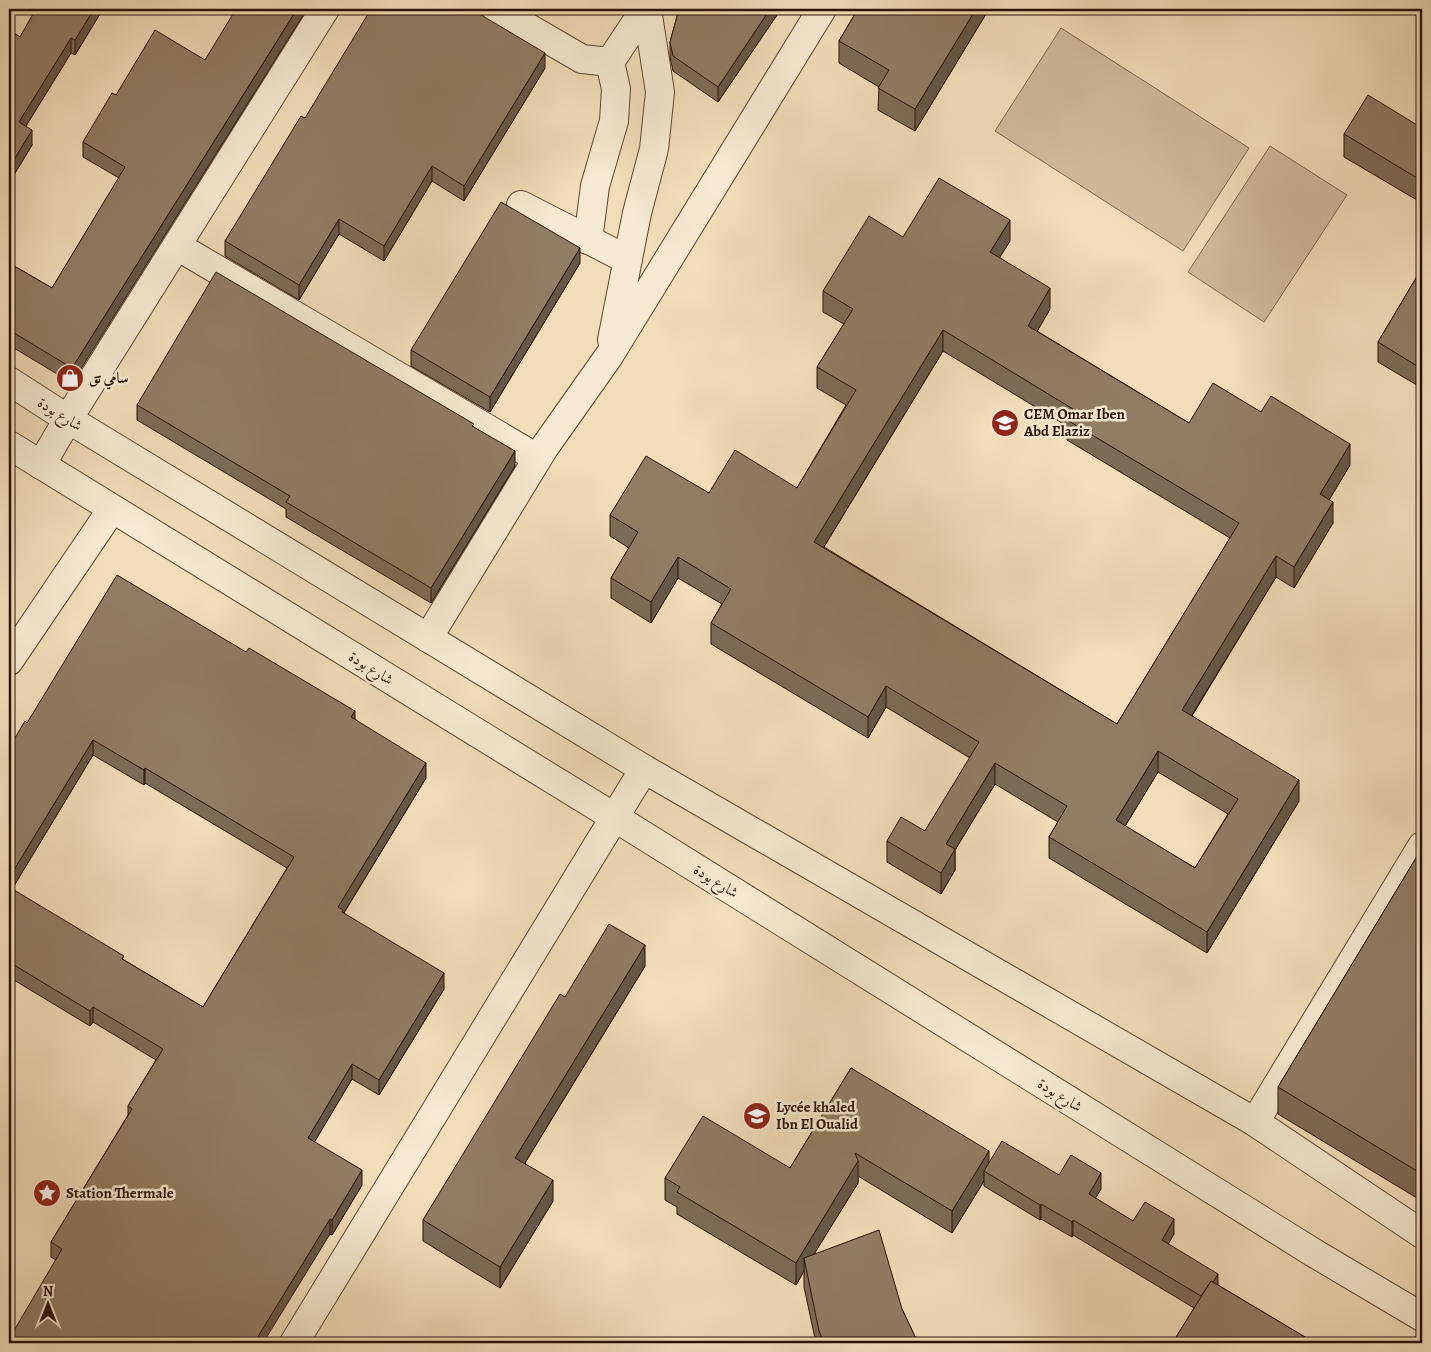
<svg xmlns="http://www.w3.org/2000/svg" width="1431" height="1352" viewBox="0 0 1431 1352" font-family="Alegreya,Amiri,serif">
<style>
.green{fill:#cfba9a;stroke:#7c6651}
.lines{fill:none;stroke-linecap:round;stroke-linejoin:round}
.minor-casing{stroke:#5c4534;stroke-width:30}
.tertiary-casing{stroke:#5c4534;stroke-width:30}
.minor{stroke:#f6e9d1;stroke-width:28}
.tertiary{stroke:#f6e9d1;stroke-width:28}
.wall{fill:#7d6b56;stroke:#2a1208;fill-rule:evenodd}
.shaded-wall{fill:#665746;stroke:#2a1208}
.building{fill:#917c64;stroke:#2a1208;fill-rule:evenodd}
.labels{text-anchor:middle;stroke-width:5;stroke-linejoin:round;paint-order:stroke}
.poi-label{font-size:15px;font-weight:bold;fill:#2a1208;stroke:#f6e9d1;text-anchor:start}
.street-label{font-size:15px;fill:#2a1208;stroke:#f6e9d1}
</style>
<rect width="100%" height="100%" fill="#f1ddb8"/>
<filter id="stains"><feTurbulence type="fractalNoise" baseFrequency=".004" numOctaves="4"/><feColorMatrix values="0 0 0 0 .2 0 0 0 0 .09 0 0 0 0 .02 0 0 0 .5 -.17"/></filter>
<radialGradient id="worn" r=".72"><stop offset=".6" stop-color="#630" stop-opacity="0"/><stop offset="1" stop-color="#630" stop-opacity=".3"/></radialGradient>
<path class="green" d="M 1061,28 L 1249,148 L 1183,251 L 995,131 Z
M 1270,146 L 1347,195 L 1264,322 L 1188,272 Z"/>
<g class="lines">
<g class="minor-casing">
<path id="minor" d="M 496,9 L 582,59 L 610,62 L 645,9
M 521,205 L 628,260
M 588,240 L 595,186 L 614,121 L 616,89 L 610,62
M 177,246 L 537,458
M 612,340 L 637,213 L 654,149 L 660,92 L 647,9
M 41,465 L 68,419 L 325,9
M 428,638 L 544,448 L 609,356 L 822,9
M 9,661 L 112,509
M 1255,1122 L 1422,846
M 294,1343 L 644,769"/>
</g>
<g class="tertiary-casing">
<path id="tertiary" d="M 9,381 L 68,419 L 644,769 L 1255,1122 L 1422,1234
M 9,445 L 614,817 L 1314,1253 L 1422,1317"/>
</g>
<use href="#minor" class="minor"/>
<use href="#tertiary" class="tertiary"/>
</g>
<path class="wall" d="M 36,9 L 103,9 L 75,55 L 71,53 L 26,126 L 32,145 L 9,183 L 9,30 L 20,37 Z
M 679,9 L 781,9 L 718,102 L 673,71 L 670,57 L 670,42 Z
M 858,9 L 989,9 L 915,131 L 878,110 L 879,87 L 839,63 L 839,41 Z
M 205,60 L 72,383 L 9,345 L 9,263 L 52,288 L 119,178 L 83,157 L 83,142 L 116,95 Z
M 545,68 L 464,201 L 432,181 L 384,261 L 339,234 L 299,300 L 225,256 L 225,241 L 305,118 Z
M 1422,128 L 1422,203 L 1344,157 L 1344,134 Z
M 903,237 L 1010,241 L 999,258 L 1050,309 L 1037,331 L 1189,423 L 1261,412 L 1350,465 L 1329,500 L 1333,523 L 1294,588 L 1276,577 L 1192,716 L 1299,801 L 1207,953 L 1049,858 L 1049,837 L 1058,822 L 995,784 L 955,850 L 955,870 L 941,894 L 887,862 L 887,841 L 925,831 L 970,758 L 886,707 L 868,738 L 711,644 L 711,623 L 722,604 L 678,578 L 651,623 L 611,598 L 611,578 L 629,548 L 610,536 L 610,515 L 709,493 L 797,488 L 846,405 L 817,388 L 817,367 L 844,324 L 823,312 L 823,291 ZM 943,351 L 1067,426 L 1067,440 L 1230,538 L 1117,724 L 824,547 ZM 1158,772 L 1228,814 L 1195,868 L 1125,826 Z
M 580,263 L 490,412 L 411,366 L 411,350 Z
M 1422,268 L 1422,388 L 1378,362 L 1378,342 Z
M 137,405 L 474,427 L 515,466 L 431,603 L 286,517 L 286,509 L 137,420 Z
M 355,719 L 426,778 L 344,913 L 444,989 L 379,1095 L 352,1079 L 314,1142 L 362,1185 L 332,1235 L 330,1234 L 56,1260 L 51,1257 L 51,1242 L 128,1115 L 128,1106 L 156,1060 L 93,1022 L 90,1026 L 9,977 L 9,748 L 27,723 ZM 93,755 L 144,785 L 145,783 L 287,868 L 203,1007 L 124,960 L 12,889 Z
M 1422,848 L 1422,1201 L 1278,1114 L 1278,1087 Z
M 645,966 L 525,1163 L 553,1201 L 500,1288 L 423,1241 L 423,1220 L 565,997 Z
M 851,1068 L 989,1162 L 1059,1175 L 1101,1189 L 1095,1198 L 1133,1221 L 1174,1234 L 1168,1244 L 1218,1285 L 1315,1343 L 1173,1343 L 1173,1342 L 1194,1308 L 1073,1235 L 1072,1237 L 1041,1219 L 1040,1220 L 984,1186 L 984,1181 L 952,1233 L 858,1176 L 858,1183 L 814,1254 L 902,1309 L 918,1343 L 816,1343 L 804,1287 L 804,1271 L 796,1285 L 677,1214 L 677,1207 L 665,1200 L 665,1178 L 790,1168 Z"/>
<path class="shaded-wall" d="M 94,9 L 103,9 L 75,55 L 75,40 Z
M 297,9 L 307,9 L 72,383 L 72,368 Z
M 770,9 L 781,9 L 718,102 L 718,87 Z
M 976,9 L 989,9 L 915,131 L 915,109 Z
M 71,38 L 71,53 L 19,137 L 19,122 Z
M 545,53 L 545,68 L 464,201 L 464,186 Z
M 32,130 L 32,145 L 9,183 L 9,168 Z
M 432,166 L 432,181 L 384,261 L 384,246 Z
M 339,219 L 339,234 L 299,300 L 299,285 Z
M 1010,220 L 1010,241 L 990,273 L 990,252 Z
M 580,248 L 580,263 L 490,412 L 490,397 Z
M 1050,288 L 1050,309 L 1028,347 L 1028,326 Z
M 943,330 L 943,351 L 814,563 L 814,542 Z
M 1350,444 L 1350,465 L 1320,515 L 1320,494 Z
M 515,451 L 515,466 L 431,603 L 431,588 Z
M 1333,502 L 1333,523 L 1294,588 L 1294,567 Z
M 1276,556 L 1276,577 L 1182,731 L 1182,710 Z
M 678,557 L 678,578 L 651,623 L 651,602 Z
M 886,686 L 886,707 L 868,738 L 868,717 Z
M 355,711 L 355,727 L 351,717 Z
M 93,740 L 93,755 L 9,894 L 9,878 Z
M 1158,751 L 1158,772 L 1116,841 L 1116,820 Z
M 426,763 L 426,778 L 343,914 L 338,907 Z
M 995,763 L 995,784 L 955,850 L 955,870 L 941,894 L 941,873 L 946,844 Z
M 145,768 L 145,783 L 144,785 L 144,770 Z
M 1299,780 L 1299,801 L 1207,953 L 1207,932 Z
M 645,945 L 645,966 L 515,1179 L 515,1158 Z
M 444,973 L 444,989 L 379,1095 L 379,1080 Z
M 93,1007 L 93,1022 L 90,1026 L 90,1011 Z
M 352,1064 L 352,1079 L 308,1153 L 308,1138 Z
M 989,1151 L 989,1173 L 984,1171 L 984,1181 L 952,1233 L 952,1211 Z
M 858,1161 L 858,1183 L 806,1267 L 804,1258 L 804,1271 L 796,1285 L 796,1263 Z
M 362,1170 L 362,1185 L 332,1235 L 332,1220 Z
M 1101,1173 L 1101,1189 L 1089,1209 L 1089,1194 Z
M 553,1180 L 553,1201 L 500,1288 L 500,1267 Z
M 1041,1204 L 1041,1219 L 1040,1220 L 1040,1205 Z
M 330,1219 L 330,1234 L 263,1343 L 254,1343 Z
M 1174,1219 L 1174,1234 L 1162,1255 L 1162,1240 Z
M 1073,1220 L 1073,1235 L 1072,1237 L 1072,1222 Z
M 1218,1274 L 1218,1289 L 1203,1298 Z"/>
<path class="building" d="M 36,9 L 94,9 L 75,40 L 71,38 L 19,122 L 32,130 L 9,168 L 9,30 L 20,37 Z
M 236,9 L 297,9 L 72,368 L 9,330 L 9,263 L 52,288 L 125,167 L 83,142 L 112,93 L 116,95 L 155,30 L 205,60 Z
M 371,9 L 471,9 L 545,53 L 464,186 L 432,166 L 384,246 L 339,219 L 299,285 L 225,241 L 301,116 L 305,118 Z
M 679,9 L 770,9 L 718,87 L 673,56 L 670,42 Z
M 858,9 L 976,9 L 915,109 L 878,88 L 889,70 L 839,41 Z
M 1368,95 L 1422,128 L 1422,181 L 1344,134 Z
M 939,178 L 1010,220 L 990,252 L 1050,288 L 1028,326 L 1189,423 L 1213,383 L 1261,412 L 1271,396 L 1350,444 L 1320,494 L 1333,502 L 1294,567 L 1276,556 L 1182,710 L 1299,780 L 1207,932 L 1049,837 L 1067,806 L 995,763 L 946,844 L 955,849 L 941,873 L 887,841 L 901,817 L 925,831 L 979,742 L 886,686 L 868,717 L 711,623 L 731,589 L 678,557 L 651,602 L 611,578 L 638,532 L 610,515 L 646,456 L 709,493 L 735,450 L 797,488 L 856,390 L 817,367 L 853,309 L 823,291 L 869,216 L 903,237 ZM 943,330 L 1073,409 L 1067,420 L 1239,523 L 1117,724 L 814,542 ZM 1158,751 L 1238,799 L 1195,868 L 1116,820 Z
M 501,202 L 580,248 L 490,397 L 411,350 Z
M 1422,268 L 1422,369 L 1378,342 Z
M 216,272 L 474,424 L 472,426 L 515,451 L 431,588 L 286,502 L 290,496 L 137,405 Z
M 117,575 L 246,652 L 249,648 L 355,711 L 351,717 L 426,763 L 338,907 L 343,910 L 342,912 L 444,973 L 379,1080 L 352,1064 L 308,1138 L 362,1170 L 332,1220 L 330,1219 L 254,1343 L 9,1343 L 9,1339 L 62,1249 L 51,1242 L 132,1109 L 128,1106 L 163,1049 L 93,1007 L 90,1011 L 9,962 L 9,887 L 124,956 L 122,959 L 203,1007 L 294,857 L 145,768 L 144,770 L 93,740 L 9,878 L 9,748 L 25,721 L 27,723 Z
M 1422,848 L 1422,1174 L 1278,1087 Z
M 609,924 L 645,945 L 515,1158 L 553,1180 L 500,1267 L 423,1220 L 560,994 L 565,997 Z
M 851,1068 L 989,1151 L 952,1211 L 855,1153 L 858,1161 L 796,1263 L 677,1192 L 680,1187 L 665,1178 L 703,1116 L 790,1168 Z
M 1002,1141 L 1059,1175 L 1071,1155 L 1101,1173 L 1089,1194 L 1133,1221 L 1145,1202 L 1174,1219 L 1162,1240 L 1218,1274 L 1213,1282 L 1211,1281 L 1201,1296 L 1073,1220 L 1072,1222 L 1041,1204 L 1040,1205 L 984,1171 Z
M 879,1230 L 902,1309 L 918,1343 L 824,1343 L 819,1331 L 804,1258 Z
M 1211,1281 L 1315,1343 L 1176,1343 L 1173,1342 Z"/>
<defs>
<g id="shop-disc" transform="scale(1.4375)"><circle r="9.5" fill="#8f2418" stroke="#f6e9d1"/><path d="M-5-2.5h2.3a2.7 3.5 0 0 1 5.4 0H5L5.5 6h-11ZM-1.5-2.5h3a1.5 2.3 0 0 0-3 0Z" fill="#fff"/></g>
<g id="school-disc" transform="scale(1.4375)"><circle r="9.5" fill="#8f2418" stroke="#f6e9d1"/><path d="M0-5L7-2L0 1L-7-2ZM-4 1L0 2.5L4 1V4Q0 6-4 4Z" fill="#fff"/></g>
<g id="sight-disc" transform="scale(1.4375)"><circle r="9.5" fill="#8f2418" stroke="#f6e9d1"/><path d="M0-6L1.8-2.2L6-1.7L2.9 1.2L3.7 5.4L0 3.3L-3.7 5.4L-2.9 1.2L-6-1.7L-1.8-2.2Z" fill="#fff"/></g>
</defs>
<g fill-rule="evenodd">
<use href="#shop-disc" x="70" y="378"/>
<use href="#school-disc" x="1005" y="423"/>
<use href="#school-disc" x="757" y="1116"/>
<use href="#sight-disc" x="47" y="1193"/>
</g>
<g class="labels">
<g class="poi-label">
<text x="89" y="383">سامي تق</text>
<text x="1024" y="419">CEM Omar Iben<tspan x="1024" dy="17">Abd Elaziz</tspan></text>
<text x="776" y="1112">Lycée khaled<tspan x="776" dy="17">Ibn El Oualid</tspan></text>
<text x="66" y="1198">Station Thermale</text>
</g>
<g class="street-label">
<text transform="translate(60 414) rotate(32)" y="5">شارع بودة</text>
<text transform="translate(371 668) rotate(32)" y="5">شارع بودة</text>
<text transform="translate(716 881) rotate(32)" y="5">شارع بودة</text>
<text transform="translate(1060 1095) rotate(32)" y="5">شارع بودة</text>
</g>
</g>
<rect width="1431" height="1352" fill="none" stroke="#f1ddb8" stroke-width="30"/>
<rect x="10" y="10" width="1411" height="1332" fill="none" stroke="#2a1208" stroke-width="2.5"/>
<rect x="15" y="15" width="1401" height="1322" fill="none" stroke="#2a1208"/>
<g transform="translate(48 1304)" stroke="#f6e9d1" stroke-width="4" paint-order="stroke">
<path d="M0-4L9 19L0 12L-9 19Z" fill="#2a1208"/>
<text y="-8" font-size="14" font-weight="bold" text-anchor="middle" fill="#2a1208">N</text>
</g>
<rect width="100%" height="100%" filter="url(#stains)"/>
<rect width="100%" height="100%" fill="url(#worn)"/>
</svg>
